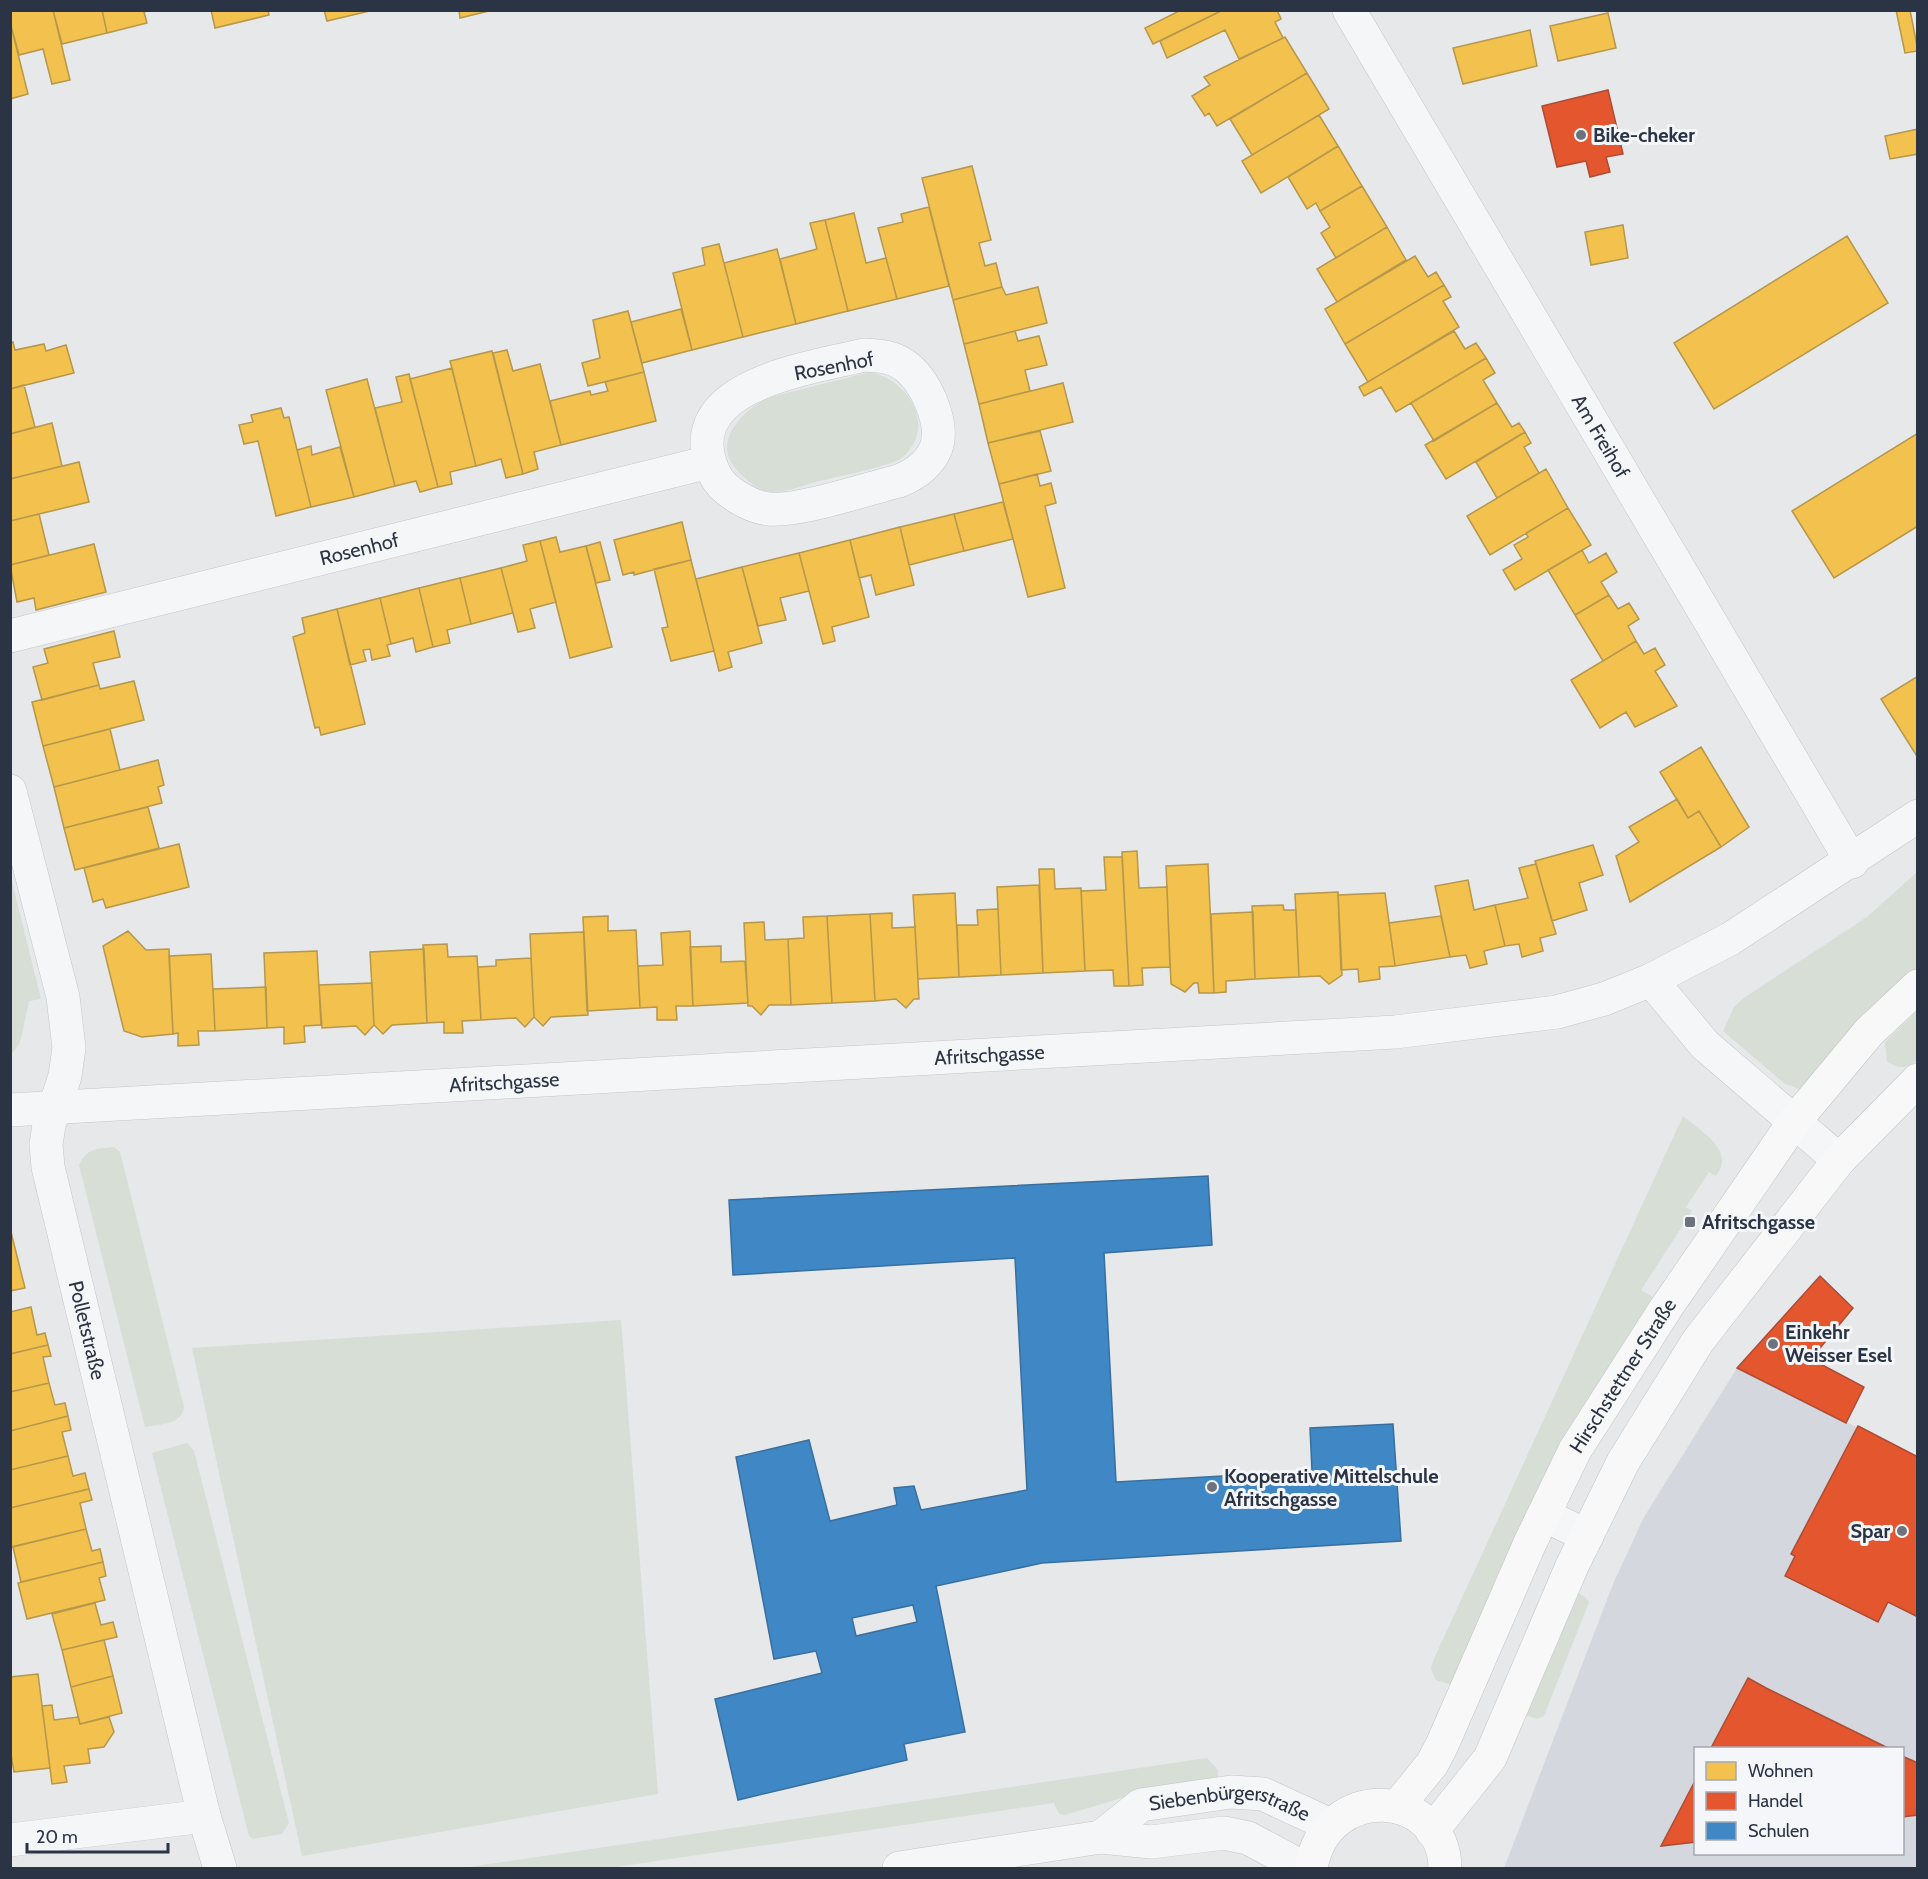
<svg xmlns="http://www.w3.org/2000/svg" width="1928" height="1879" viewBox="0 0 1928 1879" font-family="Cabin,sans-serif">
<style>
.built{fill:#d4d7dd;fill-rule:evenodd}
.green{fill:#d6ded6}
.homes{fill:#f2c14e;stroke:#b6974b;stroke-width:1.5}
.shops{fill:#e4572e;stroke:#ac4c35;stroke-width:1.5}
.schools{fill:#3f88c5;stroke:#396f9f;stroke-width:1.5;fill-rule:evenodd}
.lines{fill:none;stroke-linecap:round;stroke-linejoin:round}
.minor-casing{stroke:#c4c6c8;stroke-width:34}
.major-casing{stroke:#c2c5c8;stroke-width:34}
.minor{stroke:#f5f6f7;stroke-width:33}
.major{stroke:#f8f8f8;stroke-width:33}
.poi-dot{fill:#6c737f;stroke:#f4f6f9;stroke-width:2}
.labels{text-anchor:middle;stroke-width:6;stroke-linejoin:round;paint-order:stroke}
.poi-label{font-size:20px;font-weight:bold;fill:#2b3445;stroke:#f4f6f9;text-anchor:start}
.street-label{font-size:20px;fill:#2b3445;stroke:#f4f6f9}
</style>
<rect width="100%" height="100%" fill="#e6e8ea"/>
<path class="built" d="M 1737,1368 L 1917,1457 L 1917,1868 L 1504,1868 L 1613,1584 L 1644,1517 ZM 1696,1748 L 1902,1748 L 1902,1854 L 1696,1854 Z"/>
<path class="green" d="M 870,372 C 912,381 938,431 899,460 C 873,470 845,475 819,481 C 805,485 789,491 774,492 C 764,493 753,486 746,479 C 708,449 734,417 767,398 Z
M 1917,872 L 1917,971 L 1802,1090 L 1785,1084 L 1723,1031 L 1734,1007 L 1744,998 L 1867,917 Z
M 11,878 L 41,999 L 29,1001 L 20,1043 L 11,1055 Z
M 1917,1011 L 1917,1060 C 1907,1070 1898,1068 1887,1062 L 1885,1042 Z
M 1683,1116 C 1701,1132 1736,1150 1716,1176 L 1709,1172 L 1686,1207 L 1692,1211 L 1641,1290 L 1656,1299 L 1455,1686 L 1436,1680 L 1431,1669 L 1433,1661 Z
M 114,1147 L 120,1152 L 184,1407 C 182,1425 160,1424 145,1427 L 79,1165 C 87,1148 96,1149 114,1147 Z
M 621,1320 L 658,1794 L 302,1856 L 192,1348 Z
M 187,1443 L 194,1451 L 289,1823 L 282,1834 L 253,1839 L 249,1836 L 152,1453 Z
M 1575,1592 L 1584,1596 L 1589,1602 L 1544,1716 L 1537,1719 L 1523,1714 Z
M 1207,1758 L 1218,1770 L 1218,1780 L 1145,1791 L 1065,1815 L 1059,1814 L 1054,1803 L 609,1868 L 462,1868 Z"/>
<path class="homes" d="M 10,10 L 53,10 L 70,80 L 52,84 L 43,49 L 19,55 L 10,22 Z
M 53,10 L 102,10 L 107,33 L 62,44 Z
M 102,10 L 151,10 L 144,12 L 147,23 L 107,33 Z
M 211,10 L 268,10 L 269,15 L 215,28 Z
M 324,10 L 370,10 L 370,11 L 327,21 Z
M 459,10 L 493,10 L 460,18 Z
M 1181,10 L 1223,10 L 1153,44 L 1145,28 Z
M 1223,10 L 1277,10 L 1281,19 L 1275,22 L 1283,38 L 1239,59 L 1225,30 L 1167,58 L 1160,41 Z
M 1896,10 L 1910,10 L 1918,51 L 1905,53 Z
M 1608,13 L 1616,48 L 1558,61 L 1550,26 Z
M 10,22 L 28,94 L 10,99 Z
M 1530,30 L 1537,66 L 1463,84 L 1453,48 Z
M 1285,37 L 1307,73 L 1217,126 L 1209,113 L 1205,116 L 1192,96 L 1210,85 L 1204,77 Z
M 1307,73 L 1329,109 L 1252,155 L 1230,119 Z
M 1319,115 L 1338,146 L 1261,193 L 1242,161 Z
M 1918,129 L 1918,154 L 1890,159 L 1885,136 Z
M 1338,146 L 1362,186 L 1320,211 L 1316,203 L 1307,209 L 1288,177 Z
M 972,166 L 991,240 L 979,243 L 985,266 L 996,263 L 1002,287 L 953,300 L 922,178 Z
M 1362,186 L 1387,227 L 1336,258 L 1321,233 L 1330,227 L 1320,211 Z
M 929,207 L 949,286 L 897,299 L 878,228 L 903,222 L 901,214 Z
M 854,213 L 866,263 L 886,258 L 897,299 L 848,311 L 825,220 Z
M 825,220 L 848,311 L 796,324 L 780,259 L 817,249 L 810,223 Z
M 1623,225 L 1628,258 L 1591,265 L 1585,232 Z
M 1387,227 L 1406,260 L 1337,302 L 1317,269 Z
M 1847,236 L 1888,303 L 1714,409 L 1674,343 Z
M 719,244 L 743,337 L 692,350 L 673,273 L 705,265 L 702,248 Z
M 777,249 L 796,324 L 743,337 L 724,263 Z
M 1415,256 L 1428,277 L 1436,272 L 1444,285 L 1345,344 L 1325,309 Z
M 1444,285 L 1451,297 L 1443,301 L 1459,327 L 1368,382 L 1345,344 Z
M 1002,287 L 1006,295 L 1038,287 L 1047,323 L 964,344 L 953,300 Z
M 681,309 L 692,350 L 642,363 L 631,322 Z
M 628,311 L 644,372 L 588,386 L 582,363 L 600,358 L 593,320 Z
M 1015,331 L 1018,341 L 1039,336 L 1047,365 L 1025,370 L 1030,391 L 979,404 L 964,344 Z
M 1454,331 L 1465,349 L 1476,343 L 1486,358 L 1396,412 L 1381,387 L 1364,396 L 1359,387 Z
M 13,342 L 15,350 L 44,344 L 46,351 L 66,345 L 74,373 L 10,389 L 10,343 Z
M 507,350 L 513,371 L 540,364 L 561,445 L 534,452 L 538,469 L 523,474 L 493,353 Z
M 492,351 L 523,474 L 506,478 L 501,459 L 476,466 L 450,361 Z
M 1486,358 L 1495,373 L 1483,380 L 1497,403 L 1434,441 L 1411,403 Z
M 452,368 L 476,466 L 450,472 L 452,484 L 438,487 L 410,379 Z
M 644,372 L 656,421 L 561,445 L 550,401 L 590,391 L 591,395 L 608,391 L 605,382 Z
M 409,374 L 438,487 L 420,492 L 416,481 L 395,486 L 375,408 L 402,402 L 396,377 Z
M 367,379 L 395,486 L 354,497 L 326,390 Z
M 1063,383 L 1073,422 L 988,443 L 979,404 Z
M 24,385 L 35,427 L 10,434 L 10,389 Z
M 1497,403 L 1512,427 L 1519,423 L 1525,432 L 1446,479 L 1425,445 Z
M 281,408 L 284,418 L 289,417 L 311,507 L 276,516 L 258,441 L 244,444 L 239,425 L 253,422 L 251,415 Z
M 52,423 L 62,466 L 10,479 L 10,434 Z
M 1040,431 L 1051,471 L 999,484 L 988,443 Z
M 1525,432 L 1531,443 L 1524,447 L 1539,473 L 1497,498 L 1476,462 Z
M 1918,433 L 1918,526 L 1834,578 L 1792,511 Z
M 311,446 L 312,455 L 340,447 L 354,497 L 311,507 L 297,450 Z
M 79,462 L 89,502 L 10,521 L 10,479 Z
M 1546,469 L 1568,508 L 1490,555 L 1467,516 Z
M 1037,474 L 1040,486 L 1051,483 L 1056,503 L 1045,506 L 1065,588 L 1028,597 L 999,484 Z
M 1003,502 L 1013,539 L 964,551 L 954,514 Z
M 1568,508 L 1591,545 L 1515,590 L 1503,570 L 1522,559 L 1514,545 L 1528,537 L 1526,533 Z
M 39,514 L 49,555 L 10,565 L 10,521 Z
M 954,514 L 964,551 L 909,565 L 900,527 Z
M 682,522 L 691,560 L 634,575 L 634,572 L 623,575 L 614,540 Z
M 900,527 L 914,585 L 876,595 L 871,575 L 859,578 L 850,540 Z
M 556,537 L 560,552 L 586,546 L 612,647 L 570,658 L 540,541 Z
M 850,540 L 869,617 L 832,627 L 835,641 L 823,644 L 799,553 Z
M 540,541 L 556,602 L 530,609 L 535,628 L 518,632 L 501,568 L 527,561 L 523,545 Z
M 600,542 L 610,580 L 596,583 L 586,546 Z
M 94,544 L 106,592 L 36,610 L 34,598 L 17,602 L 10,565 Z
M 1582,550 L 1589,563 L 1606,553 L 1617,572 L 1601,582 L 1609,595 L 1575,615 L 1548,570 Z
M 799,553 L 809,591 L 780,598 L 786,620 L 758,626 L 742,567 Z
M 691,560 L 714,651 L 671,661 L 662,628 L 668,627 L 654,569 Z
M 742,567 L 762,643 L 728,652 L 732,667 L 719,671 L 696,579 Z
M 501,568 L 513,613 L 471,624 L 460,578 Z
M 460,578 L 471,624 L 447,630 L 450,643 L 433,647 L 419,588 Z
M 419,588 L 433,647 L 416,652 L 413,638 L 391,644 L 380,598 Z
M 1609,595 L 1618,609 L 1629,603 L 1639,619 L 1628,626 L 1636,641 L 1603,661 L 1575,615 Z
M 380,598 L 391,644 L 387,645 L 390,656 L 372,660 L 370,649 L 363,650 L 366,661 L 350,665 L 337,609 Z
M 337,609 L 365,724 L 321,735 L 319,727 L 315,728 L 293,637 L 305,633 L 302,618 Z
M 114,631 L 120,657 L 93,663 L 99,685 L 42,700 L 33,667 L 48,663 L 44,649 Z
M 1636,641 L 1644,654 L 1655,648 L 1665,665 L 1655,671 L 1677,706 L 1635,727 L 1626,712 L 1600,728 L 1571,680 Z
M 1918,676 L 1918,758 L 1881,699 Z
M 134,681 L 144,720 L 43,746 L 32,702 L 99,685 L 100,689 Z
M 110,729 L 120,770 L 54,787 L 43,746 Z
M 1701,747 L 1749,827 L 1721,847 L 1699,811 L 1688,818 L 1660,772 Z
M 158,760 L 164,785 L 158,787 L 162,803 L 64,828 L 54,787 Z
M 1677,799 L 1688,818 L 1699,811 L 1721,847 L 1630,902 L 1616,856 L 1639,842 L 1629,827 Z
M 148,807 L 159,848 L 75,870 L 64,828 Z
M 179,844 L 189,887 L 106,908 L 103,899 L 93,902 L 84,868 Z
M 1593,845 L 1603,875 L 1579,883 L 1587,910 L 1552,921 L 1535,861 Z
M 1137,851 L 1139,888 L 1167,887 L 1170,967 L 1142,968 L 1143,985 L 1129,986 L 1122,852 Z
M 1104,857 L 1122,857 L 1129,986 L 1114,986 L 1113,970 L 1085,971 L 1081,891 L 1106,890 Z
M 1208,864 L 1214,993 L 1199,993 L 1198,983 L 1194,983 L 1185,992 L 1171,984 L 1166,866 Z
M 1536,864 L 1556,934 L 1540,938 L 1543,951 L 1522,957 L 1519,944 L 1505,946 L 1495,905 L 1528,898 L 1519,868 Z
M 1039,869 L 1054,869 L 1055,889 L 1081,888 L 1085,971 L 1043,973 Z
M 1468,880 L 1474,910 L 1495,905 L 1505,946 L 1484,951 L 1487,964 L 1470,968 L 1466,955 L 1450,957 L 1435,886 Z
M 1039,885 L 1043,973 L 1001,975 L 997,887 Z
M 1338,892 L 1342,975 L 1329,984 L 1320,976 L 1299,977 L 1295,894 Z
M 955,893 L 959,977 L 918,979 L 913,895 Z
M 1385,893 L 1395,966 L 1379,967 L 1380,979 L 1359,982 L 1358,969 L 1341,970 L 1338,895 Z
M 1283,905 L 1284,910 L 1296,910 L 1299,977 L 1255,979 L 1252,906 Z
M 998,909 L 1001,975 L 959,977 L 957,925 L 978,925 L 977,910 Z
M 1253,912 L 1255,979 L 1226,981 L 1226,992 L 1214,993 L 1211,914 Z
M 892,913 L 892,928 L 915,927 L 919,999 L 914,999 L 906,1008 L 896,999 L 875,1001 L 870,914 Z
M 870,914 L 875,1001 L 832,1003 L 827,916 Z
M 608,916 L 608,931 L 636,930 L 640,1008 L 587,1011 L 583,917 Z
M 827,916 L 832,1003 L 791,1005 L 788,939 L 804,938 L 803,917 Z
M 1441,916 L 1450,957 L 1395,966 L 1389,923 Z
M 764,922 L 765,940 L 788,939 L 791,1005 L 769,1005 L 761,1015 L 752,1006 L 748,1006 L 744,923 Z
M 128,931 L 146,950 L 169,949 L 173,1034 L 142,1037 L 124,1031 L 103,946 Z
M 690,931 L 693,1006 L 676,1006 L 677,1020 L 657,1020 L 657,1007 L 640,1008 L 638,966 L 663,965 L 661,933 Z
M 584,932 L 588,1015 L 551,1017 L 543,1026 L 534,1017 L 530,934 Z
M 447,944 L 448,957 L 477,956 L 481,1020 L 462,1021 L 463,1033 L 444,1033 L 444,1022 L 427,1023 L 423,945 Z
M 721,946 L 721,962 L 745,961 L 748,1003 L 693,1006 L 690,947 Z
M 424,949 L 427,1023 L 392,1025 L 383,1034 L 374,1025 L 370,952 Z
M 317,951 L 321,1025 L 304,1026 L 305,1042 L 284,1044 L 284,1027 L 267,1028 L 264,953 Z
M 211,954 L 215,1031 L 198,1031 L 199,1045 L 178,1046 L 178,1033 L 173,1034 L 169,956 Z
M 531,958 L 534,1017 L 525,1027 L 516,1018 L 481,1020 L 478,967 L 496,966 L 496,960 Z
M 372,983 L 374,1025 L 365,1035 L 356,1026 L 322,1028 L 319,985 Z
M 266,987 L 267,1028 L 215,1031 L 213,989 Z
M 10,1228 L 25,1288 L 10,1291 Z
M 31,1307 L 37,1335 L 45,1333 L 48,1345 L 10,1354 L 10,1312 Z
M 48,1345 L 51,1356 L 43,1357 L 49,1383 L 10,1392 L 10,1354 Z
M 49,1383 L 55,1405 L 65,1403 L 68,1416 L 10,1431 L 10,1392 Z
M 68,1416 L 71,1430 L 62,1432 L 68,1456 L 10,1470 L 10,1431 Z
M 68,1456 L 73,1476 L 85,1473 L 89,1489 L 10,1508 L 10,1470 Z
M 89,1489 L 92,1500 L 80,1503 L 86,1529 L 11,1547 L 10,1508 Z
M 86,1529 L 92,1551 L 100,1549 L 103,1562 L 21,1582 L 13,1547 Z
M 103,1562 L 106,1576 L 99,1578 L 105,1600 L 27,1619 L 18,1583 Z
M 95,1603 L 101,1625 L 113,1622 L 117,1637 L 62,1650 L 52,1614 Z
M 104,1640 L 113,1676 L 71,1687 L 62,1650 Z
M 38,1674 L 50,1768 L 14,1772 L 10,1749 L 10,1677 Z
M 113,1676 L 122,1713 L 80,1724 L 71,1687 Z
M 52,1705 L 54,1720 L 78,1717 L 80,1724 L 109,1717 L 114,1732 L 104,1747 L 88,1749 L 90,1763 L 64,1766 L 67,1782 L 52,1784 L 42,1706 Z"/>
<path class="shops" d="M 1608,90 L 1623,154 L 1606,157 L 1610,172 L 1590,177 L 1586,161 L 1557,167 L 1542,106 Z
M 1820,1276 L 1853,1308 L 1811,1359 L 1864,1387 L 1846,1423 L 1737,1368 Z
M 1858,1426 L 1918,1457 L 1918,1617 L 1888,1602 L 1878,1622 L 1785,1576 L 1795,1556 L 1791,1554 Z
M 1748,1678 L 1766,1688 L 1888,1748 L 1711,1748 Z
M 1902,1756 L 1918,1763 L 1918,1815 L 1902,1817 Z
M 1696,1779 L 1696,1842 L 1661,1846 Z"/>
<path class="schools" d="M 1208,1176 L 1212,1245 L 1104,1253 L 1116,1482 L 1312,1471 L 1310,1428 L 1393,1424 L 1401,1541 L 1042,1563 L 936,1586 L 965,1732 L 904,1744 L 907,1760 L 738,1800 L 715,1699 L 822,1673 L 816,1651 L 774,1659 L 736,1457 L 809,1440 L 830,1521 L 897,1505 L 894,1488 L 914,1486 L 921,1510 L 1027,1490 L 1015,1258 L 733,1275 L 729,1200 ZM 913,1605 L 917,1622 L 856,1636 L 852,1618 Z"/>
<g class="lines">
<g class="minor-casing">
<g id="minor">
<path id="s1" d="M 1349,10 L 1852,862"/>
<path d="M 864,355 C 878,356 892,356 904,365 C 925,379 945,423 936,448 C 929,465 914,475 899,481 C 866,489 799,512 769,509 C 750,507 722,491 714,473 C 675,385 808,369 864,355 Z"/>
<path id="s2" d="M 10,636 L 709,462"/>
<path id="s3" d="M 10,791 L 63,997 L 69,1048 L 65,1076 L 49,1125 L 46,1144 L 48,1167 L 204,1816 L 220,1868"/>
<path d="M 1651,980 L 1705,1045 L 1839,1160"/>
<path id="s4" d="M 10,1110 L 1395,1032 L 1557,1012 L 1604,999 L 1651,980 L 1730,939 L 1918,816"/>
<path d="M 1544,1515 L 1587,1536"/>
<path id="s5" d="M 1101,1837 L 1141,1805 L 1231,1792 L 1263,1794 L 1330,1825"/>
<path d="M 10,1840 L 204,1816"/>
<path d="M 899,1868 L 1101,1837 L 1151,1842 L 1224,1833 L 1248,1838 L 1304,1868"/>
</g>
</g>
<g class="major-casing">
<g id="major">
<path id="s6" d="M 1397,1807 L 1432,1764 L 1442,1745 L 1530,1543 L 1575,1450 L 1666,1308 L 1794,1122 L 1869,1032 L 1918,986"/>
<path d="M 1432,1831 L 1490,1758 L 1572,1566 L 1623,1462 L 1698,1341 L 1839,1160 L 1918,1080"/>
<path d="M 1311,1868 C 1326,1780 1444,1789 1445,1868"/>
</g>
</g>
<use href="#minor" class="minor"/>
<use href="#major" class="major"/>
</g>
<g class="poi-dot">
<circle cx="1581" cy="135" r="6"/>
<rect x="1684" y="1216" width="12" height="12" rx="3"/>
<circle cx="1773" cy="1344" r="6"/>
<circle cx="1212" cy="1487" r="6"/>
<circle cx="1902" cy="1531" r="6"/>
</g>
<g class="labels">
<g class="poi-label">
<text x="1593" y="142">Bike-cheker</text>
<text x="1702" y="1229">Afritschgasse</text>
<text x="1785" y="1339">Einkehr<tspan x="1785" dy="23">Weisser Esel</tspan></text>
<text x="1224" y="1483">Kooperative Mittelschule<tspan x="1224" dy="23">Afritschgasse</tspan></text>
<text x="1890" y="1538" text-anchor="end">Spar</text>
</g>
<g class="street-label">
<text transform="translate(834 366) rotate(-11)" y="7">Rosenhof</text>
<text dy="7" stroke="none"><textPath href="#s1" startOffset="495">Am Freihof</textPath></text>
<text dy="7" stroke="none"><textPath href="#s2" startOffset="360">Rosenhof</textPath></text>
<text dy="7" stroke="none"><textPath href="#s4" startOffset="981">Afritschgasse</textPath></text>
<text dy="7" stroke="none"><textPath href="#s4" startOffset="495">Afritschgasse</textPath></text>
<text dy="7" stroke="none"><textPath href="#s3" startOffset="554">Polletstraße</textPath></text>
<text dy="7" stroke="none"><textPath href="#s6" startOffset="489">Hirschstettner Straße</textPath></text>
<text dy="7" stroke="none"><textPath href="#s5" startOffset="142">Siebenbürgerstraße</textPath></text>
</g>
</g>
<rect width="1928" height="1879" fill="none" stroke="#2b3445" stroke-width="24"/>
<rect x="1694" y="1747" width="210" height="108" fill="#f4f6f9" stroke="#a4a8b1" stroke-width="1.5"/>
<rect x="1706" y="1762" width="30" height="18" fill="#f2c14e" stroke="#a4a8b1" stroke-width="1.5"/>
<text x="1748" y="1777" font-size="18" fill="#2b3445">Wohnen</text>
<rect x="1706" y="1792" width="30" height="18" fill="#e4572e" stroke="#a4a8b1" stroke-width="1.5"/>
<text x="1748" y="1807" font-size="18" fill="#2b3445">Handel</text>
<rect x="1706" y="1822" width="30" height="18" fill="#3f88c5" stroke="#a4a8b1" stroke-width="1.5"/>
<text x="1748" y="1837" font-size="18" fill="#2b3445">Schulen</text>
<path d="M27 1843v9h141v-9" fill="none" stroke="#2b3445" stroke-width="3"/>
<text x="36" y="1843" font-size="18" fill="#2b3445" stroke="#f4f6f9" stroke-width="4.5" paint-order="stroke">20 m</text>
</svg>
